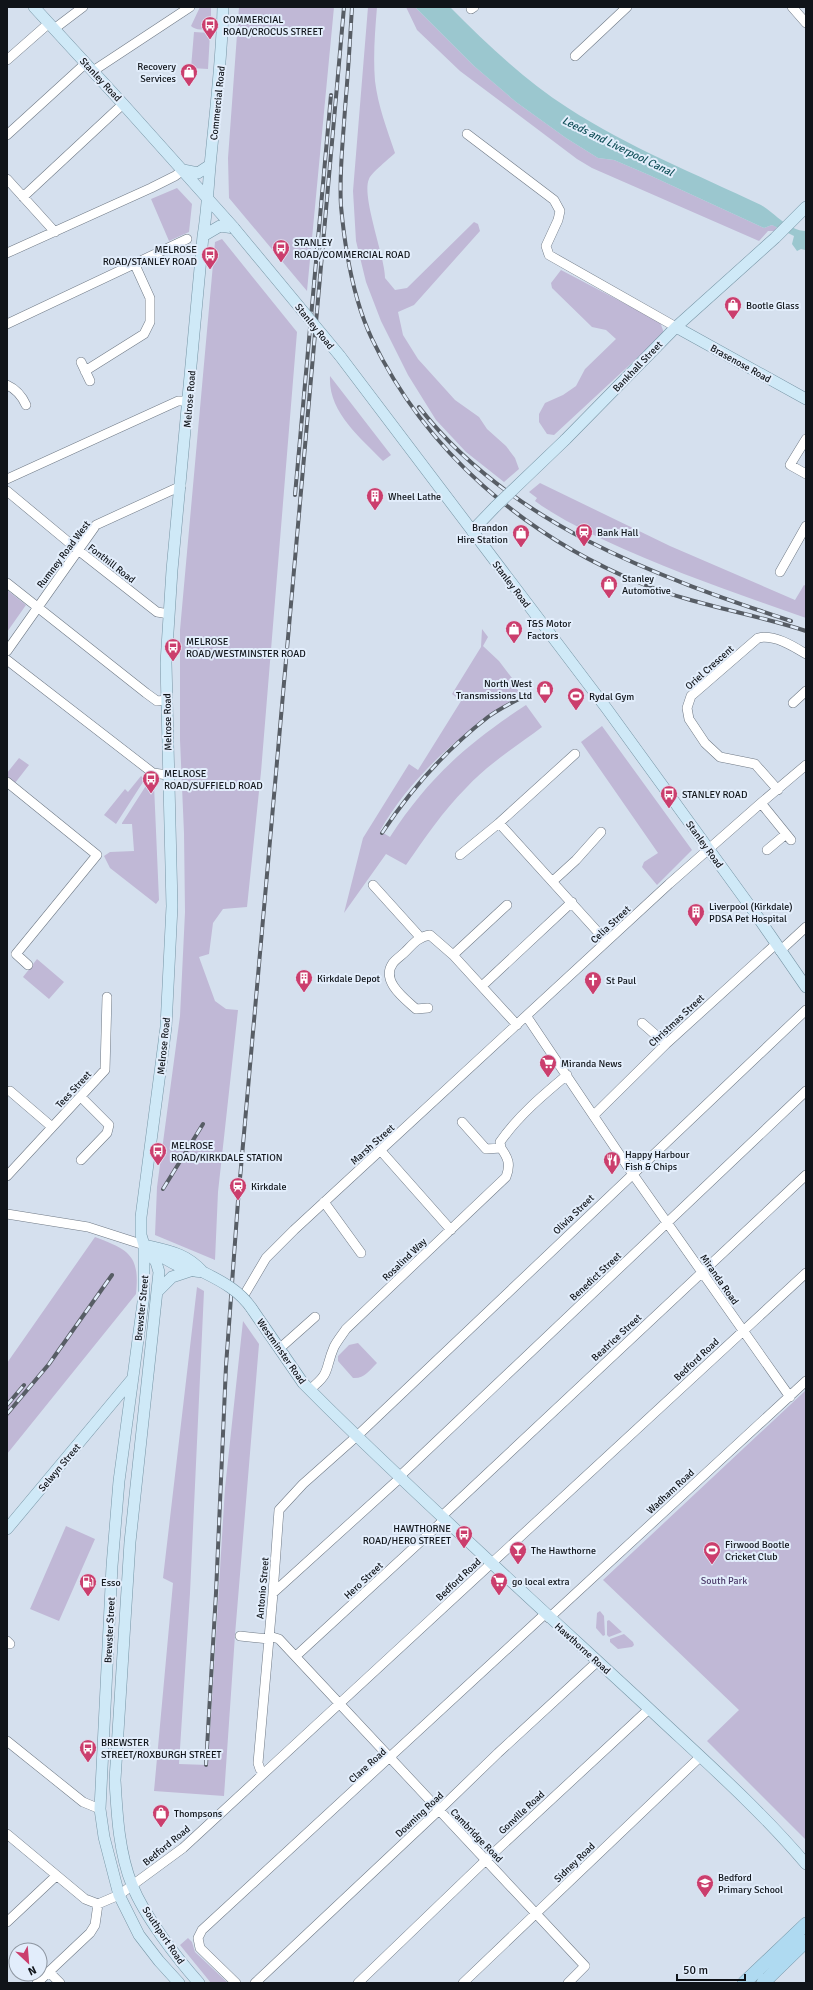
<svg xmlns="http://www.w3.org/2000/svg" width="813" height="1990" viewBox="0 0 813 1990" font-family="Signika,sans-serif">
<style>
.green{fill:#c0b8d6}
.water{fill:#9bc7cf}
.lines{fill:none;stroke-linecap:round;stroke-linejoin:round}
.minor-casing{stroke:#6f7985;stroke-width:10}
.major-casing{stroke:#7795a5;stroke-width:12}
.highway-casing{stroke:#7795a5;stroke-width:14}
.minor{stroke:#fff;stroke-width:9}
.major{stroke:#cfe9f7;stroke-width:11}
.highway{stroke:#afdaf1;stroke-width:13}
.rail-casing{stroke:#575d65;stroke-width:4}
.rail{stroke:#e2edfb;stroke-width:2.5;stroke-dasharray:8;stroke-linecap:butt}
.major-bridge-casing{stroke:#7795a5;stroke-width:12;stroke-linecap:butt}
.major-bridge{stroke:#cfe9f7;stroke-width:11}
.labels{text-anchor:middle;stroke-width:4;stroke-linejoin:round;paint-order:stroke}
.poi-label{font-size:10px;fill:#101419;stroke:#e2edfb;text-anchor:start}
.street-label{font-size:10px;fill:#101419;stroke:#e2edfb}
.park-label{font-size:10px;fill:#4c3c6a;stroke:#e2edfb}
.water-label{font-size:11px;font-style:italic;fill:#13515a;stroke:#e2edfb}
</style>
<rect width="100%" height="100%" fill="#d5e0ee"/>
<path class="green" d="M 200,7 L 211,7 L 211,26 C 206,30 196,31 191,26 Z
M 239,7 L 334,7 L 307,291 L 229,198 L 228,158 Z
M 368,7 L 377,7 C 375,31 373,57 375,81 C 378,106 387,129 395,153 C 389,159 372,172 369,179 C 361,196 385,257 385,278 L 395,290 L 407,288 L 474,222 L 478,224 L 480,231 L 414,305 L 398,312 L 403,335 L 418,359 L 455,400 L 479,417 L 487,429 L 506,446 L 515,458 L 519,469 L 504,482 L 466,452 L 436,420 L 408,375 L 381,321 L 366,282 L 356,241 L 353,191 Z
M 406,7 L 415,7 L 474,66 L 516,102 L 566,138 L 598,158 L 614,160 L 649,175 L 764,228 L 772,225 L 777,227 L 774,231 L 768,231 L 759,241 L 592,168 L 577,159 L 460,71 L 417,30 Z
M 194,32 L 210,33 L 208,69 L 191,68 Z
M 177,188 L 192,204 L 189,232 L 169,241 L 151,199 Z
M 222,239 L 297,332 L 261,772 L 247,907 L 223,909 L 213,923 L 209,954 L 199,957 L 215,1001 L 226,1009 L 238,1010 L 218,1192 L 215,1260 L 155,1235 L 157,1187 L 180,1016 L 185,912 L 184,833 L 180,740 L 180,630 L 215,242 Z
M 561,270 L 660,322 L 664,333 L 554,435 L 547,434 L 539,422 L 539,414 L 545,403 L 563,395 L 576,386 L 585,369 L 616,339 L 606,330 L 592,327 L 552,288 L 551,283 Z
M 330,376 L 391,455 L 383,461 C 360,437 328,412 330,376 Z
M 540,483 L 670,546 L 795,600 L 804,585 L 806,586 L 806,618 C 738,594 670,571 604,540 C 580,528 557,517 535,501 L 537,498 L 529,492 Z
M 7,590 L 26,605 L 7,632 Z
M 482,629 L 488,637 L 483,646 L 499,661 L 515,682 L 513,684 L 521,694 C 466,729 412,774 380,831 L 390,837 C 428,778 468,743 526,705 L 542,727 C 517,746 488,764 466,788 C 443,811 425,838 406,865 L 386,854 L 344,913 L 363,838 L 409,764 L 418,770 L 461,701 L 452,694 L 481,647 Z
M 602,726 L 692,850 L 657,885 L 642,867 L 644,862 L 658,853 L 581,742 Z
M 19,758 L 29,765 L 15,783 L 7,776 L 7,773 Z
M 141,776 L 145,779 L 116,824 L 104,815 L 125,789 L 128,792 Z
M 149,781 L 154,785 L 159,900 L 156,904 L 110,868 L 104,856 L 110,852 L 134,851 L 132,824 L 122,824 L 122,823 Z
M 37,959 L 64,982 L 49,999 L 23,977 Z
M 95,1237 C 129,1250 140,1255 136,1294 L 7,1454 L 7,1363 Z
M 197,1287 L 204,1291 L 190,1593 L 179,1764 L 208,1765 L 225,1488 L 243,1321 L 259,1344 L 235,1635 L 224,1796 L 154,1791 L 173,1583 L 163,1578 Z
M 358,1343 L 377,1363 C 369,1371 364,1379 353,1378 L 338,1361 L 338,1356 L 349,1345 Z
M 806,1390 L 806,1840 L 707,1741 L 739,1710 L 603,1580 Z
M 66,1526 L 95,1539 L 59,1621 L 30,1609 Z
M 600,1611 L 604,1616 L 605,1635 L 603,1636 L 596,1628 L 597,1613 Z
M 609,1620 L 622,1632 L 609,1637 L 607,1635 L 607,1621 Z
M 624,1634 L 633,1642 L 634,1645 L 632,1647 L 618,1649 L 610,1642 L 610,1639 Z
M 188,1938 L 192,1942 L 195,1952 L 228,1983 L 211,1983 L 180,1945 Z"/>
<path class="water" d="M 415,7 L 450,7 C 487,44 524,80 568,108 C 628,147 696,174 761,205 C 775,213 788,231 806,231 L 805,250 L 801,249 L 797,251 L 792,244 L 794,236 L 772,225 L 764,228 L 649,175 L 614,160 L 598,158 L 566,138 L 516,102 L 474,66 Z"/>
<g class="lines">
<g class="minor-casing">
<path id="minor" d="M 792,7 L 806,23
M 471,9 L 474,7
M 54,29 L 83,7
M 575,56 L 627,7
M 7,60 L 48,24
M 93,71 L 190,7
M 467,134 L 554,200 L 560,211 L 558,220 L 546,246 L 549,255 L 676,327
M 7,135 L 86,63
M 7,179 L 55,232
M 23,197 L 123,104
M 7,253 L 151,188 L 175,176 L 183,170
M 7,324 L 187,239
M 81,362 L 90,381
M 85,371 L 144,334 L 150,322 L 150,298 L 135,265
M 7,385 C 16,389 22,396 26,405
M 806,439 L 790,465 L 806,474
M 7,479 L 178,401 L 188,401
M 7,491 L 78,550 L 157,612 L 169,614
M 780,572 L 806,526
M 7,583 L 146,693 L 157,701 L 167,700
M 7,651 L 96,525 L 181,486
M 7,660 L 153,773 L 168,775
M 793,703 L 806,691
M 7,782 L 97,855 L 16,954 L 28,965
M 778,790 L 755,764 L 720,757 L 705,743 L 689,719 L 687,708 L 691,696 L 758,638 C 774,634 793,646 806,654
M 761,803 L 791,840
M 499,823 L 575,754
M 767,850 L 786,834
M 460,855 L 499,823 L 606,941
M 553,881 L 576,860 L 601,832
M 373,885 L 420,937
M 780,951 L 806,927
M 453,955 L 507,905
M 482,986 L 572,902
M 428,1008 L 416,1009 C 405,999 380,981 393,963 C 396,959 401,956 405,952 C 413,944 418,937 430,935 L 453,955 L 517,1025
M 527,1017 L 632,1173 L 790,1397
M 642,1023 L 666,1044
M 10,1091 L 52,1127
M 81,1097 L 109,1125 L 107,1133 L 81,1160
M 594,1115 L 666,1044 L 776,944
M 462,1122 L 486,1149 L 501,1148 L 500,1142 C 518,1116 543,1095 567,1075
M 381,1151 L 451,1230
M 7,1176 L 105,1070 L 107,997
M 324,1202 L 361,1253
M 7,1214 L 88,1227 L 144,1245
M 243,1297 L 266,1258 L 294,1230 L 669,884 L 761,803 L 806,765
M 279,1349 L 315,1317
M 309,1390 C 332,1372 324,1370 334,1347 C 337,1341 342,1335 346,1329 L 506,1177 C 511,1164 508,1158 501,1148
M 399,1477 L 806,1091
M 442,1516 L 806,1175
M 273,1593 L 400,1478
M 549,1618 L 806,1381
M 240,1636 L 269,1639
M 269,1636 L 279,1639 L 585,1966 L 568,1983
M 7,1641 L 10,1644
M 296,1656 L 445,1519
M 7,1741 L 83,1802 L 100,1809
M 264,1773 L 260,1769 L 258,1763 L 273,1593 L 279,1510 L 303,1484 L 357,1436 L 806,1010
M 7,1834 L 85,1899 L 98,1904 L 119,1895 L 183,1848 L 806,1273
M 7,1922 L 56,1876
M 49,1972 L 60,1983
M 37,1983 L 90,1933 L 95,1925 L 98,1904
M 236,1983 L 200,1948 L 198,1938 L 202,1930 L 545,1614
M 255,1983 L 438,1811 L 498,1753 L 598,1661
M 358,1983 L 486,1860 L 649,1709
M 463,1983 L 700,1757"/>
</g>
<g class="major-casing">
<path id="major" d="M 34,7 L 123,104 L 234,228
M 183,170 L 198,173 L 210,165
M 203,236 L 220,226 L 234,228
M 676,327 L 806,399
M 340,356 L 607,709 L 755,913 L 806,987
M 565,440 L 676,327 L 775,238 L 806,207
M 472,531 L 496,506
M 144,1245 L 156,1262 L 159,1272 L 130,1542 L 115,1780 C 117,1815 119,1853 132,1885 C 145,1917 176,1957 199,1983
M 144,1245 C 169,1251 186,1253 203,1272
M 150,1249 C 167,1260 182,1271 203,1272
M 158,1291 L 172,1277 L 190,1271
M 252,1309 L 303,1383 L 327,1407 C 430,1508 537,1605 643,1703 C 698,1755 757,1806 806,1864
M 7,1529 L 133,1378
M 179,1983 L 159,1961 L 139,1935 L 119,1895 L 104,1837 L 100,1809 L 112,1566 L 119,1481 L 144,1295 L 144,1245 L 141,1235 L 141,1217 L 166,1027 L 172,906 L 166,663 L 172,570 L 203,236 C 207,212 208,189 210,166 C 215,113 222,60 223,7"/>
</g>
<g class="highway-casing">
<path id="highway" d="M 744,1983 L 806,1924
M 763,1983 L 806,1941"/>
</g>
<use href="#minor" class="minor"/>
<use href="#major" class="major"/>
<use href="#highway" class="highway"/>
<g class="rail-casing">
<path id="rail" d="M 352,7 C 350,41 348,75 345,109 C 343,141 339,173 341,206 C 345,250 353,299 372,339 C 426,452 525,536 640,583 C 694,605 751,613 806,631
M 419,407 C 510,524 655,576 791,621
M 295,495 L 331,95
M 382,833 C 411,789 447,749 488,717 C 499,709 511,703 523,697
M 163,1189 L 203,1124
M 7,1405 L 24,1385
M 7,1414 L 49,1364 L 112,1275
M 206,1765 L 216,1593 L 226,1366 L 238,1201 L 344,7"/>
</g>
<use href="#rail" class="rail"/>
<g class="major-bridge-casing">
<path id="major-bridge" d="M 234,228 L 340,356
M 496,506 L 565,440
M 203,1272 C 223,1282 240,1291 252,1309"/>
</g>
<use href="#major-bridge" class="major-bridge"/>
</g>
<defs>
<g id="bus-pin" transform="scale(0.9)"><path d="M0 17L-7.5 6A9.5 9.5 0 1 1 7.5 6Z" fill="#cb3e6d" stroke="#e2edfb"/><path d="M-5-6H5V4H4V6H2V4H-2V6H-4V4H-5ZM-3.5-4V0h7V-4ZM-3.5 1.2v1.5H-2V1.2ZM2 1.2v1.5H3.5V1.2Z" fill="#fff"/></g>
<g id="shop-pin" transform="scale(0.9)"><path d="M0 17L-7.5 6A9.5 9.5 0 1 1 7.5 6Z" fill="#cb3e6d" stroke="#e2edfb"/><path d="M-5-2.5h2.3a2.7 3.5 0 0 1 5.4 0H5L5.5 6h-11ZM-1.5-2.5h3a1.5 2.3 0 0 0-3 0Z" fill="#fff"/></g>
<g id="building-pin" transform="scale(0.9)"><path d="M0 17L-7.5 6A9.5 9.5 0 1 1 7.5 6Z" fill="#cb3e6d" stroke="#e2edfb"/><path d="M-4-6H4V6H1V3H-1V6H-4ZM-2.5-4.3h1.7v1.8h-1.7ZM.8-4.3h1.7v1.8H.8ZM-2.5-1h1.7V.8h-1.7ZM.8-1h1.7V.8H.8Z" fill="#fff"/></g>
<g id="station-pin" transform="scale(0.9)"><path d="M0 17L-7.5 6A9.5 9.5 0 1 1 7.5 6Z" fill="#cb3e6d" stroke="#e2edfb"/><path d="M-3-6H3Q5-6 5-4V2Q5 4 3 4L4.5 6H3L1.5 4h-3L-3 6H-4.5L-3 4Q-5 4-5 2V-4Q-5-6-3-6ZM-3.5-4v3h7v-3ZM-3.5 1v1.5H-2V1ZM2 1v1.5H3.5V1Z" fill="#fff"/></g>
<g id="stadium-pin" transform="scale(0.9)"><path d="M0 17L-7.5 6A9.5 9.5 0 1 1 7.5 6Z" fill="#cb3e6d" stroke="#e2edfb"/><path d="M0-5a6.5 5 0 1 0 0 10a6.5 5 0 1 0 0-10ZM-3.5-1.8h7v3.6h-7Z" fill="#fff"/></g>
<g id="church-pin" transform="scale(0.9)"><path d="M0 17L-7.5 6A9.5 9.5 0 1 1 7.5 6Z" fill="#cb3e6d" stroke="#e2edfb"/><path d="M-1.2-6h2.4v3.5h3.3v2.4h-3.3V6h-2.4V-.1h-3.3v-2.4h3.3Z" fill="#fff"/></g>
<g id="supermarket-pin" transform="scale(0.9)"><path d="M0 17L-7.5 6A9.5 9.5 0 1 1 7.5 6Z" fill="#cb3e6d" stroke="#e2edfb"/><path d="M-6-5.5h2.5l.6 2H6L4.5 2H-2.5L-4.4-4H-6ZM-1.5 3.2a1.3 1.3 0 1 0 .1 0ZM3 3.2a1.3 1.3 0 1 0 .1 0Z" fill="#fff"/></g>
<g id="restaurant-pin" transform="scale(0.9)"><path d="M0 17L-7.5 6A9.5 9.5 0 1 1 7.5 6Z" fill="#cb3e6d" stroke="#e2edfb"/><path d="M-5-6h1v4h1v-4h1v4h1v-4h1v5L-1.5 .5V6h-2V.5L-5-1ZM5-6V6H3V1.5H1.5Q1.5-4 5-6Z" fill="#fff"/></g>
<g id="bar-pin" transform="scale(0.9)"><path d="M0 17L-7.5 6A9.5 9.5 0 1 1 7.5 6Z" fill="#cb3e6d" stroke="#e2edfb"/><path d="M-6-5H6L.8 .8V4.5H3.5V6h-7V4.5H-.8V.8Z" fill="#fff"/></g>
<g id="fuel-pin" transform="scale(0.9)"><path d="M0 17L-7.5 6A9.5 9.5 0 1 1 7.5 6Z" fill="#cb3e6d" stroke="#e2edfb"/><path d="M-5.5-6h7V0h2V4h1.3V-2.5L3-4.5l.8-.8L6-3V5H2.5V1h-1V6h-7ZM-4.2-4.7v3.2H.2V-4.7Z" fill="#fff"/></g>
<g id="school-pin" transform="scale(0.9)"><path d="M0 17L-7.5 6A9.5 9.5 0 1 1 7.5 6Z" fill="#cb3e6d" stroke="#e2edfb"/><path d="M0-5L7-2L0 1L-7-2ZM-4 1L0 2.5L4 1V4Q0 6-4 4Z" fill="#fff"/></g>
</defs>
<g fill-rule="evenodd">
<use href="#bus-pin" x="210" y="25"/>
<use href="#shop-pin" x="189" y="72"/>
<use href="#bus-pin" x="281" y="248"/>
<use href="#bus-pin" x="210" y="255"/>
<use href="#shop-pin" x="733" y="305"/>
<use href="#building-pin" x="375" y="496"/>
<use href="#station-pin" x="584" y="532"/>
<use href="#shop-pin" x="521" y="533"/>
<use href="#shop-pin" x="609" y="584"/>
<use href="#shop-pin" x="514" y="629"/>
<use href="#bus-pin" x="173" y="647"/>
<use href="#shop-pin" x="545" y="689"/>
<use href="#stadium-pin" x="576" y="696"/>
<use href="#bus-pin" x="151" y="779"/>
<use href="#bus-pin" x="669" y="794"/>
<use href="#building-pin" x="696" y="912"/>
<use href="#building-pin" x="304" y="978"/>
<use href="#church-pin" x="593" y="980"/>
<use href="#supermarket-pin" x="548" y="1063"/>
<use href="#bus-pin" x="158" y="1151"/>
<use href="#restaurant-pin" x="612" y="1160"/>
<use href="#station-pin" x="238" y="1186"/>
<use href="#bus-pin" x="464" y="1534"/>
<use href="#bar-pin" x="518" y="1550"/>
<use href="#stadium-pin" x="712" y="1550"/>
<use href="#supermarket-pin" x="499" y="1581"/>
<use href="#fuel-pin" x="88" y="1582"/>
<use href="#bus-pin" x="88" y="1748"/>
<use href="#shop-pin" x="161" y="1813"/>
<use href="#school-pin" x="705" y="1883"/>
</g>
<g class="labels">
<g class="poi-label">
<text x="223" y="23">COMMERCIAL<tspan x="223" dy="12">ROAD/CROCUS STREET</tspan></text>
<text x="176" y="70" text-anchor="end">Recovery<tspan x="176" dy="12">Services</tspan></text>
<text x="294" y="246">STANLEY<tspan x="294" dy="12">ROAD/COMMERCIAL ROAD</tspan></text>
<text x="197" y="253" text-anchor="end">MELROSE<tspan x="197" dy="12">ROAD/STANLEY ROAD</tspan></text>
<text x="746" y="309">Bootle Glass</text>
<text x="388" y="500">Wheel Lathe</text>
<text x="508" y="531" text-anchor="end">Brandon<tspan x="508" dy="12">Hire Station</tspan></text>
<text x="597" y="536">Bank Hall</text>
<text x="622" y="582">Stanley<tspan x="622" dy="12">Automotive</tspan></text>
<text x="527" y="627">T&amp;S Motor<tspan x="527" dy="12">Factors</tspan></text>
<text x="186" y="645">MELROSE<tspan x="186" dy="12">ROAD/WESTMINSTER ROAD</tspan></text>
<text x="532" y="687" text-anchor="end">North West<tspan x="532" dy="12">Transmissions Ltd</tspan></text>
<text x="589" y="700">Rydal Gym</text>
<text x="164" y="777">MELROSE<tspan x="164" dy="12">ROAD/SUFFIELD ROAD</tspan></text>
<text x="682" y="798">STANLEY ROAD</text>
<text x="709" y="910">Liverpool (Kirkdale)<tspan x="709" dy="12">PDSA Pet Hospital</tspan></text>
<text x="317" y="982">Kirkdale Depot</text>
<text x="606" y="984">St Paul</text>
<text x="561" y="1067">Miranda News</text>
<text x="171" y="1149">MELROSE<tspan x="171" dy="12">ROAD/KIRKDALE STATION</tspan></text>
<text x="625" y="1158">Happy Harbour<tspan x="625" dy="12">Fish &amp; Chips</tspan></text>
<text x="251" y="1190">Kirkdale</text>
<text x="451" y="1532" text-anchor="end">HAWTHORNE<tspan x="451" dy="12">ROAD/HERO STREET</tspan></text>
<text x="725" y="1548">Firwood Bootle<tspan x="725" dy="12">Cricket Club</tspan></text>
<text x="531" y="1554">The Hawthorne</text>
<text x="512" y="1585">go local extra</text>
<text x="101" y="1586">Esso</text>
<text x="101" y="1746">BREWSTER<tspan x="101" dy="12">STREET/ROXBURGH STREET</tspan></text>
<text x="174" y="1817">Thompsons</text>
<text x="718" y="1881">Bedford<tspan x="718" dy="12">Primary School</tspan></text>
</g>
<g class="street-label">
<text transform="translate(101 79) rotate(47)" y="4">Stanley Road</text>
<text transform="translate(217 103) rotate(-84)" y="4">Commercial Road</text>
<text transform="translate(315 326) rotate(51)" y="4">Stanley Road</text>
<text transform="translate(741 363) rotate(29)" y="4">Brasenose Road</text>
<text transform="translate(637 366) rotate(-46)" y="4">Bankhall Street</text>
<text transform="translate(189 399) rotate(-85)" y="4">Melrose Road</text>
<text transform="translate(63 554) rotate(-53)" y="4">Rumney Road West</text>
<text transform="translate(112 563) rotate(38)" y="4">Fonthill Road</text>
<text transform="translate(512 584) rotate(53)" y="4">Stanley Road</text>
<text transform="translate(709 667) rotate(-42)" y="4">Oriel Crescent</text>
<text transform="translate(167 722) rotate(-91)" y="4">Melrose Road</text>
<text transform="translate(705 844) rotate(54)" y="4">Stanley Road</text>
<text transform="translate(610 924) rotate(-43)" y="4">Celia Street</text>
<text transform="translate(676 1020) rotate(-43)" y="4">Christmas Street</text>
<text transform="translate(163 1046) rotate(-84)" y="4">Melrose Road</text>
<text transform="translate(73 1089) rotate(-47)" y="4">Tees Street</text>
<text transform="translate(372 1144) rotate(-42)" y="4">Marsh Street</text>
<text transform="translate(573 1214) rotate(-44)" y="4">Olivia Street</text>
<text transform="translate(404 1259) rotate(-44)" y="4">Rosalind Way</text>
<text transform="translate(595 1276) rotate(-43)" y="4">Benedict Street</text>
<text transform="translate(720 1279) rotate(55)" y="4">Miranda Road</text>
<text transform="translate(141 1308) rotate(-84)" y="4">Brewster Street</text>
<text transform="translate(616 1337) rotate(-43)" y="4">Beatrice Street</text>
<text transform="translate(282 1351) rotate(55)" y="4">Westminster Road</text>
<text transform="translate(696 1359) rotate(-43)" y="4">Bedford Road</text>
<text transform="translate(59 1467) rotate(-50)" y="4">Selwyn Street</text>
<text transform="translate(670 1491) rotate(-43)" y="4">Wadham Road</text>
<text transform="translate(458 1579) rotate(-43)" y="4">Bedford Road</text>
<text transform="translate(363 1580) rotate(-43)" y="4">Hero Street</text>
<text transform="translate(262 1588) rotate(-85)" y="4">Antonio Street</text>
<text transform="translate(109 1630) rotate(-87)" y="4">Brewster Street</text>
<text transform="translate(583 1648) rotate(42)" y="4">Hawthorne Road</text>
<text transform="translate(367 1765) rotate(-42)" y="4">Clare Road</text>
<text transform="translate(521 1812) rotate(-43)" y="4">Gonville Road</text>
<text transform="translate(419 1814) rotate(-43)" y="4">Downing Road</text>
<text transform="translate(477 1835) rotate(46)" y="4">Cambridge Road</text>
<text transform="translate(166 1845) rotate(-39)" y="4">Bedford Road</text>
<text transform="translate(574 1862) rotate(-44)" y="4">Sidney Road</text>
<text transform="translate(164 1935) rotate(56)" y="4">Southport Road</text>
</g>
<g class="park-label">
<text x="724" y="1584">South Park</text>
</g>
<g class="water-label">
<text transform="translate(618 146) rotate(26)" y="4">Leeds and Liverpool Canal</text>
</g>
</g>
<rect width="813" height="1990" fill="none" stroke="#101419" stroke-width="16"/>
<g transform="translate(28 1962) rotate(154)"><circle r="19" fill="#e2edfb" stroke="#8e96a1"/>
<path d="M0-3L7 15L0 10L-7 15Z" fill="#cb3e6d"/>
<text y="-6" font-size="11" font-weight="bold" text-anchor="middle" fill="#101419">N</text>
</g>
<path d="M677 1974v6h68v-6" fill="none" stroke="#101419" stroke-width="2"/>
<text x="683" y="1974" font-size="12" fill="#101419" stroke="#e2edfb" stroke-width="3" paint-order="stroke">50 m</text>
</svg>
